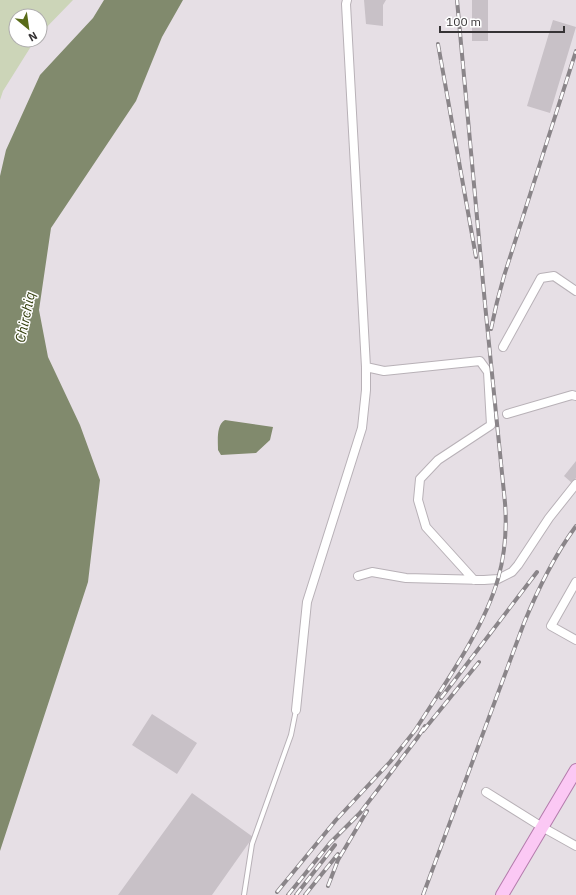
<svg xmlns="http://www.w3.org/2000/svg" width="576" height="895" viewBox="0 0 576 895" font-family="'IBM Plex Sans',sans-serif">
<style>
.green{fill:#ccd5b8}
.water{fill:#818a6d}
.building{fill:#c8c1c7}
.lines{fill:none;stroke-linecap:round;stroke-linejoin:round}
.service-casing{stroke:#b8b1b7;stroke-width:6}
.minor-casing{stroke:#b8b1b7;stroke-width:10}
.primary-casing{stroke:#b47cac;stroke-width:14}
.service{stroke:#fff;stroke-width:4}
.minor{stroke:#fff;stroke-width:8}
.primary{stroke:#fbc8f4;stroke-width:12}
.rail-casing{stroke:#8a8589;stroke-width:4}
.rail{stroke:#fff;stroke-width:2.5;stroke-dasharray:8;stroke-linecap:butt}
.labels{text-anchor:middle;stroke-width:3;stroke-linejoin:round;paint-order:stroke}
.water-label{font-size:14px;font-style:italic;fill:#323e0b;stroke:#fff}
</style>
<rect width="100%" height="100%" fill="#e6dfe5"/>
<path class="green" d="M 0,0 L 73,0 L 40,34 L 40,16 L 16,16 L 16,40 L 35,40 L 3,91 L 0,100 Z"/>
<path class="water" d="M 104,0 L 183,0 L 162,37 L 136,101 L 51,228 L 39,310 L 48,357 L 80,425 L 100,480 L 88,582 L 0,851 L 0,176 L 6,150 L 40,75 L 93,18 Z
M 225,420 L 273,427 L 270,440 L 256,453 L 221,455 L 218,450 C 218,441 216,425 225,420 Z"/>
<path class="building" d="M 364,0 L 386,0 L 383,5 L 383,26 L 366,24 Z
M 472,0 L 488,0 L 488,41 L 472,41 Z
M 553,20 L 576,27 L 550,113 L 527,106 Z
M 576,461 L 576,478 L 572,483 L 564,476 Z
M 152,714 L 197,743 L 177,774 L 132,745 Z
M 192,793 L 253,837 L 212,895 L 118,895 Z"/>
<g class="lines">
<g class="service-casing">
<path id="service" d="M 244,895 L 252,844 L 291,735 L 296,710"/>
</g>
<g class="minor-casing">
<path id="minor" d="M 503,347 L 541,278 L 554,276 L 576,291
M 366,367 L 384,371 L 480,361 L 488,372 L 491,425 L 438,460 L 420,479 L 418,500 L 426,527 L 474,580
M 507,414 L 572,395 L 576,396
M 358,576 L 372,572 L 406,578 L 484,580 L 498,579 L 512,572 L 518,565 L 549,518 L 576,484
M 576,582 L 551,626 L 576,640
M 296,710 L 307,602 L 362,428 L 366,390 L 366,367 L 346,4 L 347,0
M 486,792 L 542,827 L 576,846"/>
</g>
<g class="primary-casing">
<path id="primary" d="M 502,895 L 576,770"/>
</g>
<use href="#service" class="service"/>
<use href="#minor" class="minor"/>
<use href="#primary" class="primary"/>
<g class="rail-casing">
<path id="rail" d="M 438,44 L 476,257
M 491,329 L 497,302 L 504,276 L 576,51
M 441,698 L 537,572
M 423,731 L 479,662
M 414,732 C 443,686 483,631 498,579 C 505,554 507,529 505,503 L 485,304 L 457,0
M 328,886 L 338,860 L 367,811
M 277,892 L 336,820 L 390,762 L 417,728
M 288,895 L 330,843 L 360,813 L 418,737 L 425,726
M 296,895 L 335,845
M 305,895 L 338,854
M 423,895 L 524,623 C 538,589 554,556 576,526"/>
</g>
<use href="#rail" class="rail"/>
</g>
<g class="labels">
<g class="water-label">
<text transform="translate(25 317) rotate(-78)" y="5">Chirchiq</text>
</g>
</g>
<g transform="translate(28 28) rotate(151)"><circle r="19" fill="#ffffff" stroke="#afadae"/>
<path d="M0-3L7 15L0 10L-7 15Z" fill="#596b18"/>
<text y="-6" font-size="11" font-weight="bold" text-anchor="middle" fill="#363335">N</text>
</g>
<path d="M440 26v6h124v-6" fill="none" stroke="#363335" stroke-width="2"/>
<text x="446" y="26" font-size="12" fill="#363335" stroke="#ffffff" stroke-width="3" paint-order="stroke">100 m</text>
</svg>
